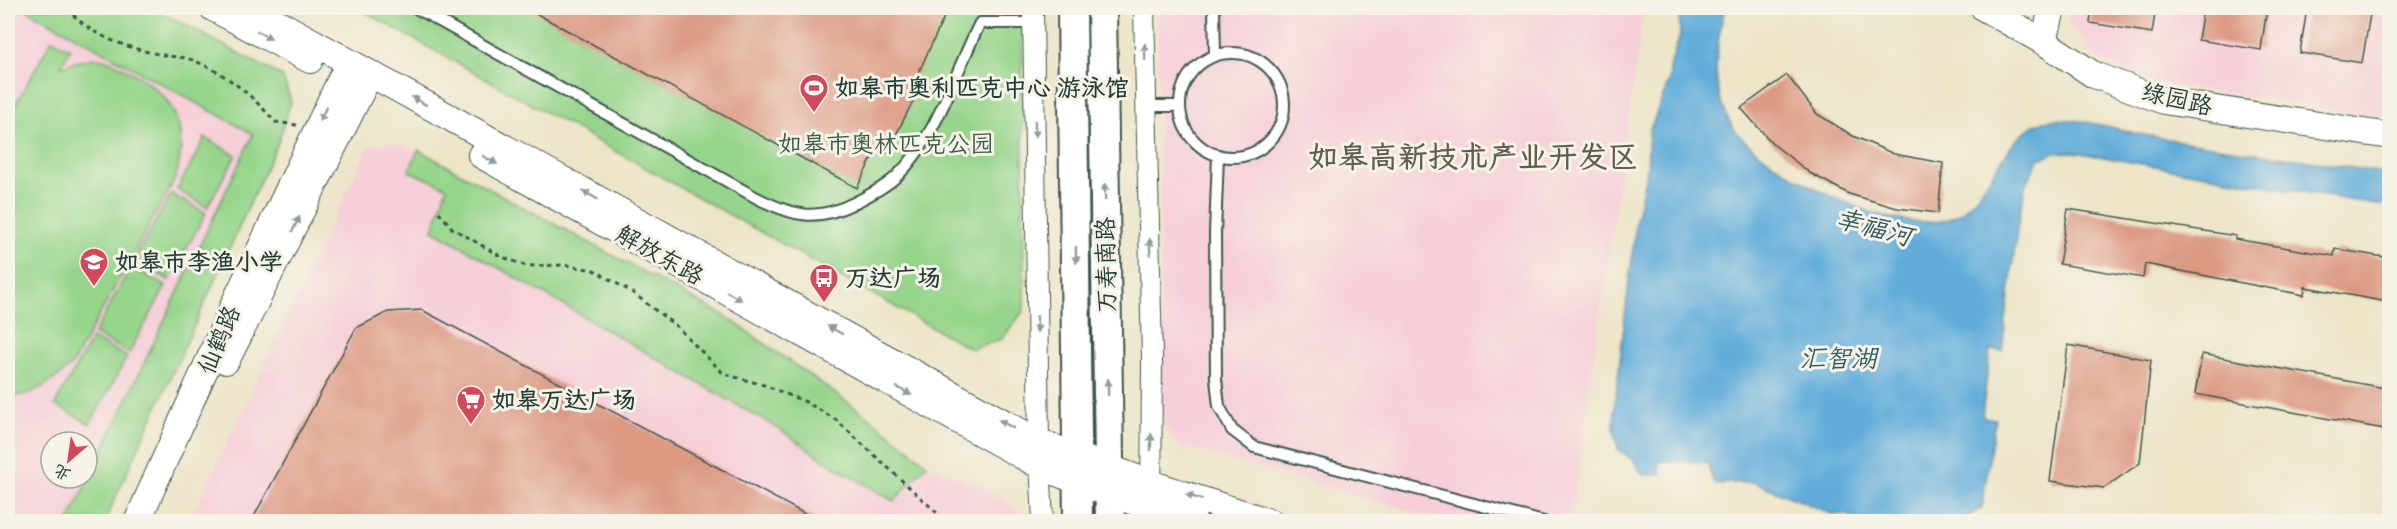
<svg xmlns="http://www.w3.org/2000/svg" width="2397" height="529" viewBox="0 0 2397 529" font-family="'Indie Flower','LXGW WenKai TC',sans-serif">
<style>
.built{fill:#f6cfd8;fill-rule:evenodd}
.green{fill:#96d58b;stroke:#5a8960;stroke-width:1.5}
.water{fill:#62adda;stroke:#407587;stroke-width:1.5}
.building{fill:#dc9a83}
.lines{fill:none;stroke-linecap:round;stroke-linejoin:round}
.service-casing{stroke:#3e564a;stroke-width:14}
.minor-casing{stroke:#3e564a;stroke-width:22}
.tertiary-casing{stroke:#3e564a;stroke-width:28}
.secondary-casing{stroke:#3e564a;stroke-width:32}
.path{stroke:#3e564a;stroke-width:3;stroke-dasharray:4.5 4.5;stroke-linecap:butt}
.service{stroke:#fff;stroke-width:10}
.minor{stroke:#fff;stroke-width:20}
.tertiary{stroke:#fff;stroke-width:26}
.secondary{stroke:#fff;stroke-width:28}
.oneway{fill:#8f9e9a}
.labels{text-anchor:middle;stroke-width:6;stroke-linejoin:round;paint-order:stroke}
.poi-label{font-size:24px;font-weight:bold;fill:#1f3d34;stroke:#f7f3e8;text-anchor:start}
.street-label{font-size:24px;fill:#1f3d34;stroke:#f7f3e8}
.park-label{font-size:24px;fill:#375b45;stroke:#f7f3e8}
.water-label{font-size:26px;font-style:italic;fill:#30595e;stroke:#f7f3e8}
.district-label{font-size:30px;font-weight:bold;fill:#615e50;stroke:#f7f3e8}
</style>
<rect width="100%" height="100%" fill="#f7f3e8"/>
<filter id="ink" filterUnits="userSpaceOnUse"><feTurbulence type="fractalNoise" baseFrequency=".0167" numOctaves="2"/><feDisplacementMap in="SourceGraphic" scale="12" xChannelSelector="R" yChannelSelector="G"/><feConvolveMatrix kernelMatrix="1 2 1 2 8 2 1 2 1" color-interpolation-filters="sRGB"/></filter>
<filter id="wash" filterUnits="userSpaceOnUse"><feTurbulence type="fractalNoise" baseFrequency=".008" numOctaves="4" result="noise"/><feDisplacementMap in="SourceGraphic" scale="24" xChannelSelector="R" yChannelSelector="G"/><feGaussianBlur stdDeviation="1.35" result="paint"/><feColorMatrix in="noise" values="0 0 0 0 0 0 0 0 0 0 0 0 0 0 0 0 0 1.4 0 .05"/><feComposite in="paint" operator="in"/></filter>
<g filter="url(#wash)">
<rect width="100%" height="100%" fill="#ede5c8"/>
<path class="built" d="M 8,8 L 24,8 L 253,134 L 69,521 L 8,521 ZM 51,442 L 87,442 L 87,478 L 51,478 Z
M 1157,8 L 1644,8 L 1571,521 L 1446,521 L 1178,445 L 1162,421 Z
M 2071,8 L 2389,8 L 2389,118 L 2158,83 L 2100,60 L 2068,23 Z
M 391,142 L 418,150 L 410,171 L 447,187 L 434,230 L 781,430 L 824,460 L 894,501 L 927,464 L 981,486 L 1021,512 L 1009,522 L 189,522 L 368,147 Z"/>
<path class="green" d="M 24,8 L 154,8 L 283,77 L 291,102 L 278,142 L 105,521 L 69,521 L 253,134 Z
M 358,8 L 1022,8 L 1024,310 L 1002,339 L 971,349 Z
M 52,39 L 70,49 L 61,66 C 72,64 86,58 97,58 C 110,59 120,66 131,72 C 176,95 190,131 175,179 L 71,366 C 52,382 33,396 8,397 L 8,118 Z
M 205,138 L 236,155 L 207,207 L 177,190 Z
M 418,150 L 728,318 L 873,420 L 927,464 L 894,501 L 824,460 L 781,430 L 433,230 L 447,187 L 409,171 Z
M 171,194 L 206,213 L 169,280 L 134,260 Z
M 131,267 L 166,286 L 129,353 L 94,334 Z
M 92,338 L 127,357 L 90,424 L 55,405 Z"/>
<path class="water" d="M 1679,8 L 1725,8 C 1717,39 1710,79 1724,109 C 1727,117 1732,127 1737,133 C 1773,173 1900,242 1953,217 C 1991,199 2006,125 2050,120 C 2080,117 2110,128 2139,134 C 2222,149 2306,159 2389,174 L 2389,207 L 2074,152 L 2055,153 L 2039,159 L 2026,183 L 2018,222 L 2002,351 L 1990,350 L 1982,417 L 1995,419 L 1982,508 L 1961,521 L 1862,520 L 1847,515 L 1832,514 L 1754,482 L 1714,484 L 1707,462 L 1659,461 L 1660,474 L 1643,475 L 1634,461 L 1618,449 L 1614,429 L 1615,403 L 1636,221 L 1647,169 L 1649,132 L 1669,81 L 1671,62 L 1680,36 Z"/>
<g id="blocks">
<path class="building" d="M 526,8 L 932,8 L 946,13 L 916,78 L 923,81 L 887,153 L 877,148 L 857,188 Z
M 2092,8 L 2156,8 L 2152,33 L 2090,23 Z
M 2203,8 L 2267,8 L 2261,50 L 2198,40 Z
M 2307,8 L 2371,8 L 2362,63 L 2300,53 Z
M 1787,75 L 1817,114 L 1853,136 L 1894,154 L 1943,163 L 1938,213 L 1897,208 L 1849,194 L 1810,173 L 1773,144 L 1741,108 Z
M 2068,209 L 2236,236 L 2235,239 L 2334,256 L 2335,249 L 2390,258 L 2388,302 L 2305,287 L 2304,295 L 2145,264 L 2143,278 L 2059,264 Z
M 422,310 L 820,522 L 251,522 L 356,328 L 388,312 Z
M 2068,345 L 2151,360 L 2140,463 L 2104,488 L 2050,481 Z
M 2202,354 L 2390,389 L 2390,430 L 2195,394 Z"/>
</g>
</g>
<g filter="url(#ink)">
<use href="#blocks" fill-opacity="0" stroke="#3e564a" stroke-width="1.5"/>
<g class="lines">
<g class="service-casing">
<path id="service" d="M 416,8 L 757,198 C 795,217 817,222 856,202 C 870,195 887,186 898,175 C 937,137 956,70 980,23 L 1034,23
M 1214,8 L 1215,55
M1180 105a52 52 0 1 1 104 0a52 52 0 1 1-104 0Z
M 1146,106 L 1179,106
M 1218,156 L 1215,233 L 1216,379 L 1219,406 L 1232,430 L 1254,447 L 1544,522"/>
</g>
<g class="minor-casing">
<path id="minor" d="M 1033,8 L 1039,442 L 1043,522
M 1144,8 L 1152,358 L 1151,522"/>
</g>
<g class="tertiary-casing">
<path id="tertiary" d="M 213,8 L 310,60
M 251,8 L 1039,442 L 1150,483 L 1270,522
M 1984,8 L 2044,42 L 2094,75 L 2164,101 L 2390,136
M 2044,42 L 2052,8
M 481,155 L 1042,467 L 1110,494 L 1194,522
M 226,361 L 370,74
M 137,522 L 235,302 L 349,62"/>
</g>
<g class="secondary-casing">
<path id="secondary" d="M 1072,8 L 1078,522
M 1102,8 L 1110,522"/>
</g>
<path class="path" d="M 67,8 C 91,37 127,48 163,55 C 173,57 186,57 195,61 C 227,74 253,96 275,122 L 297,125
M 439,212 L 452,228 L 500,256 L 526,266 L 564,265 L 594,270 L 633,293 L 676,326 L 724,374 L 764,385 L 806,402 L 835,419 L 947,522"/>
<use href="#service" class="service"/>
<use href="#minor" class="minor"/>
<use href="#tertiary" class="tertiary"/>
<use href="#secondary" class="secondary"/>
</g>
<defs><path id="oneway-solid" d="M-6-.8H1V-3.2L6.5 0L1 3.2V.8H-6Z" transform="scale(1.5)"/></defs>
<g class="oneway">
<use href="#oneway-solid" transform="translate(264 35) rotate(29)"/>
<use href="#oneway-solid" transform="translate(1145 52) rotate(-91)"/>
<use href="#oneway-solid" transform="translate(419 101) rotate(-151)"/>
<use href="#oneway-solid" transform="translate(323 114) rotate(115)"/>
<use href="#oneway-solid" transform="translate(1035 129) rotate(89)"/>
<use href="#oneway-solid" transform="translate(490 160) rotate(29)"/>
<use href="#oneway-solid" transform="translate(1105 192) rotate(-91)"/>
<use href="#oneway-solid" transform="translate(590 195) rotate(-151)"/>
<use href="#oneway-solid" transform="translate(296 224) rotate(-64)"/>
<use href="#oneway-solid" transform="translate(1150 247) rotate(-91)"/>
<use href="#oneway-solid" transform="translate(1076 255) rotate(89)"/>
<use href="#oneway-solid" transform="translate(734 296) rotate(29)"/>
<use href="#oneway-solid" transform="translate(1037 324) rotate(89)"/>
<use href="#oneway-solid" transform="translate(835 330) rotate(-151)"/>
<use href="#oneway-solid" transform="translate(1108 387) rotate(-91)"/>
<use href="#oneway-solid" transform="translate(904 391) rotate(29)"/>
<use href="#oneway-solid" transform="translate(1006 424) rotate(-151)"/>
<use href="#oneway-solid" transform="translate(1151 442) rotate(-89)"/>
<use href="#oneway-solid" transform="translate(1194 497) rotate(-162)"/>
</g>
</g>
<defs>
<g id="stadium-pin" transform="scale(1.5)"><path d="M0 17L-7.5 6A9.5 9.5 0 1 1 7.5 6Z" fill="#d1495b" stroke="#f7f3e8"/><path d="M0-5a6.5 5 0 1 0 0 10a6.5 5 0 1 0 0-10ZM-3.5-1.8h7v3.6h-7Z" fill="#fff"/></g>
<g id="school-pin" transform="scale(1.5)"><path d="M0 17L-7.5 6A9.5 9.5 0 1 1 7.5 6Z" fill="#d1495b" stroke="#f7f3e8"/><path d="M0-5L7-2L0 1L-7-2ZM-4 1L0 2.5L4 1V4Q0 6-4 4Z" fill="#fff"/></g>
<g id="bus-pin" transform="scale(1.5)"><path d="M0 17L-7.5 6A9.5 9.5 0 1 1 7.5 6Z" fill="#d1495b" stroke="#f7f3e8"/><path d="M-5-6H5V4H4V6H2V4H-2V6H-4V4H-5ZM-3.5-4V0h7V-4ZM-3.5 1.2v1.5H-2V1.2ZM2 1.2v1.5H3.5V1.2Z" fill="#fff"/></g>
<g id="supermarket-pin" transform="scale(1.5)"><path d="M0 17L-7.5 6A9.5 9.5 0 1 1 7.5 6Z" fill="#d1495b" stroke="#f7f3e8"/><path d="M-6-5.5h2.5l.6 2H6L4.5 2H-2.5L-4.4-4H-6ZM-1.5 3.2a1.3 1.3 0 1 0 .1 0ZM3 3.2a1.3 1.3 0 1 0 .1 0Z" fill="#fff"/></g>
</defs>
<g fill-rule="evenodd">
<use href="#stadium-pin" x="814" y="88"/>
<use href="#school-pin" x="94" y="262"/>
<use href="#bus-pin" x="824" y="278"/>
<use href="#supermarket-pin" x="471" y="400"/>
</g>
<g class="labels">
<g class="poi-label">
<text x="835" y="96">如皋市奥利匹克中心 游泳馆</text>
<text x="115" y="270">如皋市李渔小学</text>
<text x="845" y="286">万达广场</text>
<text x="492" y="408">如皋万达广场</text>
</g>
<g class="street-label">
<text transform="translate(2177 99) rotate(13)" y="8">绿园路</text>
<text transform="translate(660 255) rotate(29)" y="8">解放东路</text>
<text transform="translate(1106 265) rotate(-91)" y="8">万寿南路</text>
<text transform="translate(219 340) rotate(-67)" y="8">仙鹤路</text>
</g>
<g class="park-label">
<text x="886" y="152">如皋市奥林匹克公园</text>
</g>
<g class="water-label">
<text transform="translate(1874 227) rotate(15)" y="9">幸福河</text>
<text x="1838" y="367">汇智湖</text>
</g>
<g class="district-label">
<text x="1473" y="167">如皋高新技术产业开发区</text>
</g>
</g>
<rect width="2397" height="529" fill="none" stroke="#f7f3e8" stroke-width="30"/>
<g transform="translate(69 460) rotate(209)"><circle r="28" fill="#f7f3e8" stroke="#a1aaa0" stroke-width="1.5"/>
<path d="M0-4.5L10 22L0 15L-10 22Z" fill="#d1495b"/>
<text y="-9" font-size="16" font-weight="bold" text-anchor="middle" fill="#1f3d34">北</text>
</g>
</svg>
